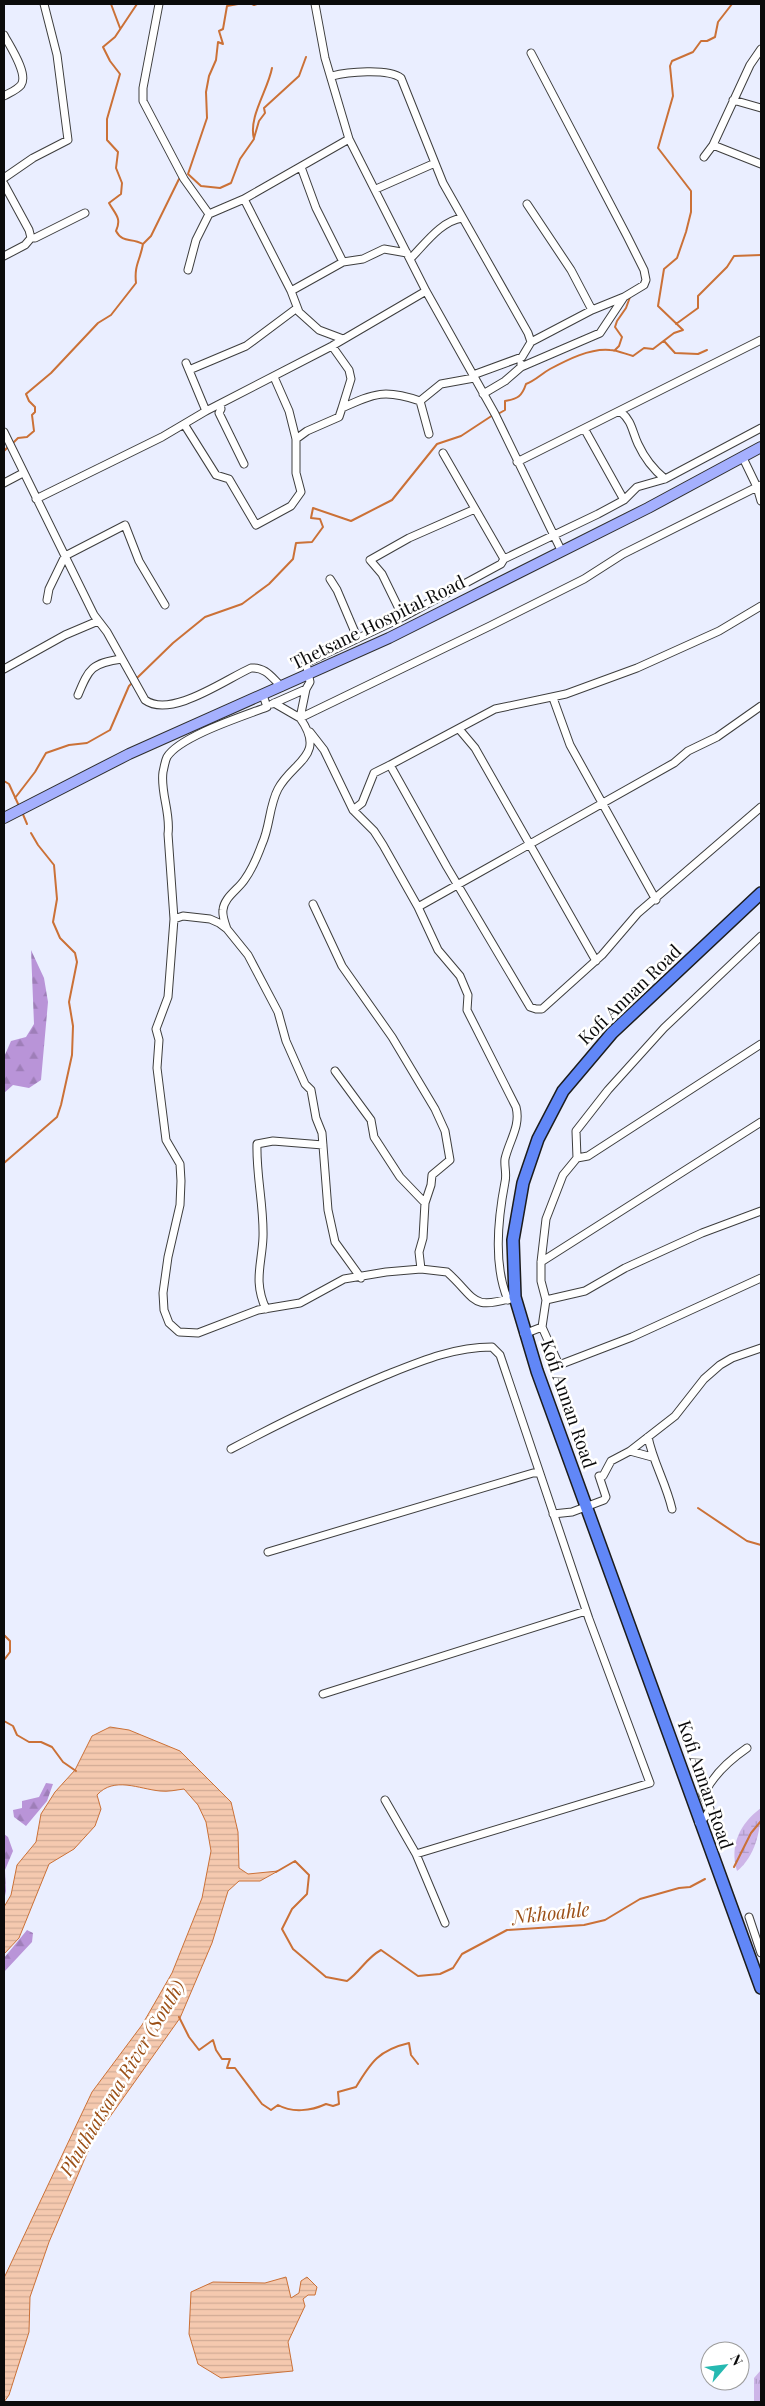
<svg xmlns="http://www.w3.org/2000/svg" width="765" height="2406" viewBox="0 0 765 2406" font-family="'Playfair Display',serif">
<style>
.grass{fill:url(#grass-tufts)}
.forest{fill:url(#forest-firs)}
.wetland{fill:url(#wetland-marsh)}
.water{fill:url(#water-rules);stroke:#cb7137}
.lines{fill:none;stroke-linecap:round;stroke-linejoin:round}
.stream{stroke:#cb7137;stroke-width:2}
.street-casing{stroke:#3e3e3e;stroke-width:9}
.secondary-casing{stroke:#2d2d2d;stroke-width:12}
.primary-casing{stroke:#1c1c1c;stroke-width:14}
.street{stroke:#fff;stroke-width:7}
.secondary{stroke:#a5b0fe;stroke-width:10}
.primary{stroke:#6187f7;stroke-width:11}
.labels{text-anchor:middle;stroke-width:5;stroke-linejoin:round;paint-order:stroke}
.street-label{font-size:18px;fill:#0b0b0b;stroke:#fff}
.water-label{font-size:19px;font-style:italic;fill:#9b5017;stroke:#fff}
</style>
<defs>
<pattern id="grass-tufts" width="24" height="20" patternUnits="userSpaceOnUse" patternTransform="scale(1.25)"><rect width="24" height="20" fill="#cdb5e8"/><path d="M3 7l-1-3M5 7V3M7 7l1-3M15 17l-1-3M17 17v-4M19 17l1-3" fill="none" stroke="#af9ac6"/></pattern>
<pattern id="forest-firs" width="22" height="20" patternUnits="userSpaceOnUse" patternTransform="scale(1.25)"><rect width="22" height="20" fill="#b994d8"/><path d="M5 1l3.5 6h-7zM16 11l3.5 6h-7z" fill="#9e7eb8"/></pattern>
<pattern id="wetland-marsh" width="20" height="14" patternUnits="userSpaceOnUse" patternTransform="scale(1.25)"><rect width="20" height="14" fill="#cdb5e8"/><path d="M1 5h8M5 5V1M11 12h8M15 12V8" fill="none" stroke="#af9ac6"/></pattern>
<pattern id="water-rules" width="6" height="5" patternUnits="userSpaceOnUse" patternTransform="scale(1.25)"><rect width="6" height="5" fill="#f5c9af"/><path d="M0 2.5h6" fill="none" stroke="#d1ab95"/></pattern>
</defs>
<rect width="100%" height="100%" fill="#eaeeff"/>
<path class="grass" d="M 761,2370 L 761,2402 L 754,2402 L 754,2378 Z"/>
<path class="forest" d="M 31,950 L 44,978 L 48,1002 L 41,1080 L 29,1088 L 13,1085 L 4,1093 L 4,1057 L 11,1041 L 26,1037 L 34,1024 Z
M 46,1783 L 53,1784 L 47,1801 L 26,1826 L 14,1817 L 13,1810 L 22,1808 L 22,1801 L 39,1797 Z
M 4,1834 L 8,1837 L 13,1851 L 5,1870 L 6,1891 L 4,1901 Z
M 27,1930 L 33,1933 L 32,1942 L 4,1972 L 4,1958 Z"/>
<path class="wetland" d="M 761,1808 C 761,1830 755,1857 737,1871 C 729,1846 740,1823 761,1808 Z"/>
<path class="water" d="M 110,1727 L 129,1730 L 180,1751 L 231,1802 L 238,1832 L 239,1868 L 248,1874 L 278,1871 L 260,1881 L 239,1881 L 228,1891 L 212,1943 L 180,2018 L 92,2142 L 49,2242 L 30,2297 L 29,2332 L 9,2395 L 4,2402 L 4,2278 L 92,2092 L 142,2025 L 172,1973 L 202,1898 L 211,1851 L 206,1822 L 198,1805 L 184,1789 C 176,1790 168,1792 160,1791 C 139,1789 114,1776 97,1795 L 101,1809 L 95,1826 L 74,1849 L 49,1864 L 19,1938 L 4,1954 L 4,1907 L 11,1895 L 17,1865 L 36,1842 L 41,1814 L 55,1792 L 75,1770 L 92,1736 Z
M 286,2277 L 291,2298 L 299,2293 L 301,2281 L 307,2277 L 317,2287 L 315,2295 L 308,2295 L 303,2299 L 305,2306 L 288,2342 L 293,2371 L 221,2378 L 198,2364 L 189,2334 L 191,2292 L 213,2282 L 265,2283 Z"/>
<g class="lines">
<path class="stream" d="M 111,4 L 120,28
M 238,4 L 227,6 L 223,29 L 219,31 L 223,44 L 218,42 L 216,60 L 209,76 L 206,92 L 207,118 L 188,174 L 201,186 L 220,188 L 231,183 L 240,159 L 254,139 C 248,117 268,90 272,68
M 252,4 L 254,5 L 257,4
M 254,138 L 259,121 L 265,113 L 264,108 L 299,76 L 306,57
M 143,244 L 151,236 L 179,179
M 676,324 L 698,308 L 698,296 L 727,267 L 734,256 L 761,255
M 664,341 L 675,353 L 698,354 L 707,350
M 614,351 L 619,346 L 622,337 L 615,327 L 617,321 L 626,308 L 630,297
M 498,414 L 505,410 L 505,401 C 518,399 522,396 526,384 C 536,380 541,374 550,369 C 567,360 590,348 610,350 C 617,350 625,354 633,356 L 644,348 L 653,349 L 674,333 L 683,330 L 658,306 L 664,269 L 677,258 L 686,232 L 691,212 L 691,191 L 658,148 L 673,96 L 670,66 L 672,61 L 693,52 L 701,41 L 707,41 L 715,37 L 718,22 L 732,4
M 13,443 L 18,438 L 27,437 L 34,431 L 32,415 L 35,412 L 35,407 L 29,401 L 26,394 L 51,373 L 98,323 L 111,315 L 136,283 C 134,265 140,261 143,244 C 131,237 123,244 116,231 C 122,218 115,214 109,203 L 121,194 L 122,183 L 116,168 L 118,152 L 107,140 L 107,119 L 120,74 L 110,61 L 103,47 L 115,37 L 137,4
M 4,451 L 9,446
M 137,678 L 173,643 L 205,617 L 242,604 L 269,584 L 293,559 L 296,543 L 312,542 L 323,527 L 320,519 L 311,518 L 313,508 L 351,521 L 392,500 L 437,444 L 461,436 L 493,415
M 4,781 L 9,784 L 19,806
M 15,798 L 35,772 L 46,753 L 69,745 L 87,743 L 110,730 L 129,686 L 133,682
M 22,812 L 27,824
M 4,1163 L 57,1117 L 61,1105 L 72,1055 L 73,1026 L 69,1002 L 77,962 L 75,953 L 60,938 L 53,922 L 57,899 L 54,865 L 38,845 L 31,833
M 698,1508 L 747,1541 L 761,1545
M 4,1635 L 10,1641 L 10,1652 L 4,1660
M 4,1721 L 13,1726 L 17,1735 L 29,1742 L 41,1742 L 52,1747 L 63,1762 L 76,1771
M 734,1867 L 751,1833 L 761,1821
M 276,1872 L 295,1861 L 309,1875 L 307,1894 L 292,1909 L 282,1929 L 293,1949 L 326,1977 L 347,1981 C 361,1971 366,1958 381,1950 L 418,1976 L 440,1974 L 453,1968 L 462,1954 L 507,1930 L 584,1925 L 605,1920 L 640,1899 L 679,1888 L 690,1887 L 705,1879
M 179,2017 L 189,2037 L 199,2050 L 213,2040 L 216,2050 L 222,2059 L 230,2059 L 227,2068 L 235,2068 L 262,2104 L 271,2110 L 278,2105 C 292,2113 311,2111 326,2104 L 333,2106 L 339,2104 L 338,2092 L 356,2087 C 371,2062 379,2050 409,2043 L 411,2055 L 418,2064"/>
<g class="street-casing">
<path id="street" d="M 159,4 L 143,88 L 143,101 L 184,179 L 209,214
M 315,4 L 325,58 L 349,139 L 426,291 L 495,414 L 561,550
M 4,35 C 9,45 29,74 21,85 C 17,90 9,93 4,96
M 332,76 C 347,72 388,68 401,78 L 443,183 L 528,333 L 531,342 L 522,357 L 473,375
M 733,100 L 761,108
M 713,145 L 761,164
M 704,157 L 713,145 L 750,65 L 761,49
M 301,167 L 316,208 L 343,262 L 363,259 L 384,249 L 407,253
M 4,178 L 33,158 L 68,140 L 57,55 L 44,4
M 4,184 L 29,230 L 31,238 L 25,245 L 4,256
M 376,189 L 435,163
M 244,199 L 349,139
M 527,204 L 571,270 L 592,310
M 31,238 L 35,238 L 85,213
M 410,259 C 425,244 441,221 462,218
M 188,270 L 196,240 L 209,214 L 244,199 L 291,291 L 299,312 L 319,330 L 343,339
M 291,291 L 343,262
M 531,342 L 592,310 L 624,297
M 332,346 L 349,370 L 351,379 L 342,408
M 186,363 L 206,411
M 521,367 L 600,333 L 624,297 L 644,285 L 646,280 L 644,270 L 627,236 L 531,53
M 189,370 L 246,346 L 297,308
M 483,394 L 505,381 L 521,367 L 521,364
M 420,401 L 441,384 L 474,378
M 220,404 L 221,409 L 219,413 L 244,464
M 621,412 C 632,421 632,431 638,444 C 644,457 654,470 665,479
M 184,424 L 216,475 L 229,479 L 256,525 L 291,506 L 301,492 L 296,473 L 296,439 L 289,411 L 274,377
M 585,430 L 624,500
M 4,432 L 94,615 L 107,632 L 145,700 C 171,719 226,679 251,668 C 266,667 272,678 282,687
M 296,439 L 307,431 L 339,417 L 342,408 C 375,393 385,389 420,401 L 429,434
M 443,453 L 504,559
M 743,458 L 757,487 L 761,501
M 517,462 L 761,340
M 4,483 L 23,473
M 36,499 L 162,437 L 206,411 L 332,346 L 426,291
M 330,579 L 337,590 L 357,637
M 47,600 L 49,589 L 65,556 L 125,525 L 139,561 L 165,605
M 761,606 L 719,631 L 637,668 L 566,694 L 495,709 L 390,765 L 447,867 L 530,1007 L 536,1009 L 542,1009 L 602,955 L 638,913 L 761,807
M 403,617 L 382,574 L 370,560 L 409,538 L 475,509
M 4,669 L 65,635 L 98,621
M 78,695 C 89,668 92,663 122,659
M 263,695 L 267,707 C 244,716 180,736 167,757 C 165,761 164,768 163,772 C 160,792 171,813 168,834 L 174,919 L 168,997 L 156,1029 L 159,1040 L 157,1068 L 166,1140 L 180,1164 L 181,1181 L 180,1205 L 168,1257 L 163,1293 L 164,1310 L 169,1323 L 179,1332 L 198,1333 L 258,1310 L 300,1303 L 344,1279 L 386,1272 L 421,1269 L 447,1272 C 477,1299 470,1311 515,1297
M 553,698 L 570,745 L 656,900
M 274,703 L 300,718 L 490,626 L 584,579 L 623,554 L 761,485
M 272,704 L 306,689
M 459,729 L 475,748 L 596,961
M 310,732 L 324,750 L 353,810 L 374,831 L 383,845 L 418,907 L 438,950 L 460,976 L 468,995 L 467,1010 L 516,1107 C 521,1126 509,1141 505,1159 C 504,1166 507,1174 505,1182 C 498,1218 493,1265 508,1300
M 353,810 L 362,803 L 374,773 L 390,765
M 313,904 L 342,966 L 392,1037 L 435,1109 L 445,1131 L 450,1160 L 432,1175 L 431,1185 L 425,1203
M 418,907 L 674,763 L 688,751 L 717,737 L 761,706
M 174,919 L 183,916 L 210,919 L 219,923 L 227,929 L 248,955 L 278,1012 L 286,1041 L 305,1084 L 311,1090 L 316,1118 L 322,1133 L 328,1210 L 335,1242 L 361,1278
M 227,929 C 225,923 222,916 223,910 C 224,897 239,889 245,879 C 252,869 258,855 262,844 C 270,827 269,806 278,789 C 293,761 327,756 300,718 L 306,689 L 310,682 L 306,663 L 403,617 L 501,564 L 504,559 L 598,514 L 624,500 L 637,487 L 665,479 L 761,428
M 335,1071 L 371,1120 L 374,1137 L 400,1177 L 425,1203 L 423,1238 L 419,1252 L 421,1269
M 577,1158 L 588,1156 L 761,1044
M 541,1262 L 761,1122
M 546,1300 L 585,1291 L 625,1268 L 702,1233 L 761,1211
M 266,1309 C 253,1281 262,1264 263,1237 C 264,1206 256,1175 257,1144 L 273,1141 L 323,1145
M 542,1327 L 559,1365 L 632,1337 L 761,1278
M 524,1334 L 542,1327 L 546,1300 L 541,1281 L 541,1262 L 546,1219 L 563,1175 L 577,1158 L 576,1131 L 608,1090 L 664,1028 L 761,936
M 648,1437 C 653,1462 666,1483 672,1509
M 231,1449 C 282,1422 333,1397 386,1375 C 421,1361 454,1347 492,1347 L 500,1355 L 589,1619 L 650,1783 L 416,1854
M 630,1451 L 652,1457
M 553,1514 L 572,1512 L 604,1500 L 606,1497 L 599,1476 L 603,1476 L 611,1461 L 630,1451 L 675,1416 L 704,1379 L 720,1365 L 732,1358 L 761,1348
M 268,1552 L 533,1473 L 539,1473
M 323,1694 L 586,1611
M 385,1800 L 416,1854 L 445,1923
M 699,1823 L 706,1816 L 710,1809 L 703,1794 C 708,1790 708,1785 712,1781 C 721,1768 734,1757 747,1748
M 749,1917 L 761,1953"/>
</g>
<g class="secondary-casing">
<path id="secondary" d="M 4,818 L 129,754 L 389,638 L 648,508 L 761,447"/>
</g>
<g class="primary-casing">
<path id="primary" d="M 761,893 L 612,1033 L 563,1091 L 538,1139 L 523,1183 L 513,1240 L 515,1297 L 537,1371 L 761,1988"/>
</g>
<use href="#street" class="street"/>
<use href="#secondary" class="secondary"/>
<use href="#primary" class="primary"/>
</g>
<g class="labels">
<g class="street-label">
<text transform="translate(378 623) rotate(-26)" y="6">Thetsane Hospital Road</text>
<text transform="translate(630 995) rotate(-44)" y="6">Kofi Annan Road</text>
<text transform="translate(568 1404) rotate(71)" y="6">Kofi Annan Road</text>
<text transform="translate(705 1785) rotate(71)" y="6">Kofi Annan Road</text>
</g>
<g class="water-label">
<text transform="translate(551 1913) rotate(-6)" y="7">Nkhoahle</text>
<text transform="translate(122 2078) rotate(-59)" y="7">Phuthiatsana River (South)</text>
</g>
</g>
<rect width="765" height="2406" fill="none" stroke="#0b0b0b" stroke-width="10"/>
<g transform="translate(725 2366) rotate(62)"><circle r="24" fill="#ffffff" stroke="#9d9d9d"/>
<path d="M0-4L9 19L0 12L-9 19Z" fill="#26b9b1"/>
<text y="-8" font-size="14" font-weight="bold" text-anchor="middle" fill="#0b0b0b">N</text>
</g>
</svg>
